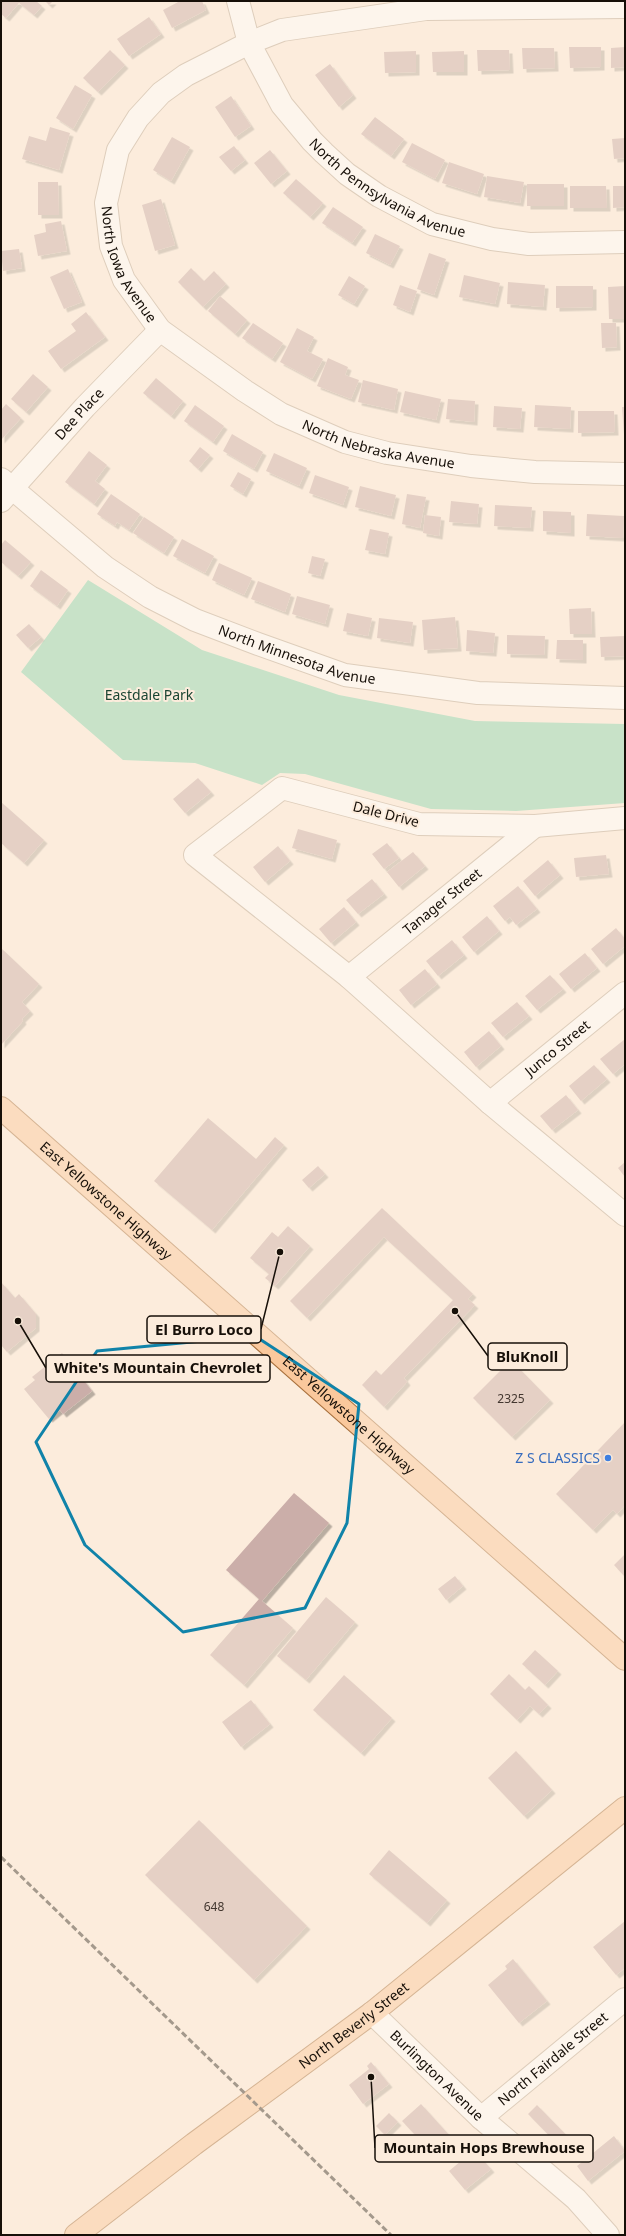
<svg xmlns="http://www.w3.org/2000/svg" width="626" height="2236" viewBox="0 0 626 2236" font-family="'Noto Sans',sans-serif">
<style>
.green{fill:#89d5b0}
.building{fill:#cbaea9;filter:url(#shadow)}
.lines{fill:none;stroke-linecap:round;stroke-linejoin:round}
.minor-casing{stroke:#bba894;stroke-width:24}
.major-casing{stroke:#a8703d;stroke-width:24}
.minor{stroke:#fff;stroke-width:22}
.major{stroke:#fac89c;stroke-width:22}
.rail{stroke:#3b332a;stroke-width:3;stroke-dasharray:6 3;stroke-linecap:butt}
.marked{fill:none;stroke:#1083a9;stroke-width:3;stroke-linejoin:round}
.shop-dot{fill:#3f7fe0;stroke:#fcecdc;stroke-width:1.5}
.labels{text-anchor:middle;stroke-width:4;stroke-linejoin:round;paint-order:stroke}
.number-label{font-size:12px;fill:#433730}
.street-label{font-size:14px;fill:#160f08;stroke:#fcecdc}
.park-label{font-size:14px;fill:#1a4532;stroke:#fcecdc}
.shop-label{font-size:14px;fill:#366cbe;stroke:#fcecdc;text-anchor:end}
.leader{fill:none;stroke:#160f08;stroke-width:1.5}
.callout-dot{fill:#160f08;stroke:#fcecdc;stroke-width:1.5}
.callout{fill:#fcecdc;stroke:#160f08;stroke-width:1.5}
.callout-label{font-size:15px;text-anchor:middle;font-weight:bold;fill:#160f08}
</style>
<defs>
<filter id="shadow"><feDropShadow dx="3.5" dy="3.5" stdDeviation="0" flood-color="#0004"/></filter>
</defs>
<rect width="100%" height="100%" fill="#fcecdc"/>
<path class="green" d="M 88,580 L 202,650 L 339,695 L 475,721 L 625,724 L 625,803 L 516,811 L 431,809 L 305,774 L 280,773 L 262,785 L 195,763 L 123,760 L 21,672 Z"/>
<path class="building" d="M 1,1 L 36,1 L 42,6 L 34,15 L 19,3 L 6,18 L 1,14 Z
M 45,1 L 53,1 L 49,5 Z
M 180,1 L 202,1 L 206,10 L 172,28 L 163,10 Z
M 149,17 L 161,34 L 129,56 L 117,39 Z
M 569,47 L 601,47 L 601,67 L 570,68 Z
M 625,47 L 625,67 L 611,68 L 611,48 Z
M 522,48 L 554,48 L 555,68 L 523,69 Z
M 110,50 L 125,65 L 98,92 L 83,78 Z
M 477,50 L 509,50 L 510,70 L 478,71 Z
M 416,51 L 416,72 L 385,73 L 384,52 Z
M 464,51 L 464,72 L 433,72 L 432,52 Z
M 330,64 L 353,95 L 339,107 L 315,75 Z
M 75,85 L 92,95 L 73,129 L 56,118 Z
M 231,96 L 251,126 L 235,137 L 215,107 Z
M 375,117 L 404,139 L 391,156 L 361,134 Z
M 50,127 L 70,133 L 59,170 L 22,159 L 29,136 L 46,141 Z
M 172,137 L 190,147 L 171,181 L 153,170 Z
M 625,138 L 625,158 L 614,159 L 612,139 Z
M 412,143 L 445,160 L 435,179 L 402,162 Z
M 234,146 L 245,160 L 231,171 L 219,157 Z
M 270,150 L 287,171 L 271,184 L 254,163 Z
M 449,162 L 484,174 L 477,194 L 442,183 Z
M 487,176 L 524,182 L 520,203 L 484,197 Z
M 296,179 L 323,203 L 310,217 L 283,193 Z
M 38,182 L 58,182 L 59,215 L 38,215 Z
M 527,184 L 564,184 L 564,206 L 527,206 Z
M 570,186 L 606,186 L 607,208 L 570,208 Z
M 613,186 L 625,186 L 625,207 L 613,208 Z
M 161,199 L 175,245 L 155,251 L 142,205 Z
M 333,207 L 363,227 L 352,243 L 322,223 Z
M 61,221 L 67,251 L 38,256 L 34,235 L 46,232 L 45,224 Z
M 375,234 L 400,246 L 390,265 L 366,253 Z
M 19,249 L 22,268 L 3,271 L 1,251 Z
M 429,253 L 446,259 L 434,295 L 417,289 Z
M 191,268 L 204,281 L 214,271 L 226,284 L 203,307 L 178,282 Z
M 68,269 L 82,302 L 64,309 L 50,277 Z
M 464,275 L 500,283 L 495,304 L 459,297 Z
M 349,276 L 365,286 L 354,304 L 338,295 Z
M 508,282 L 545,285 L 543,307 L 507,304 Z
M 400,285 L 417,291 L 410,312 L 393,305 Z
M 556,286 L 593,286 L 593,307 L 556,308 Z
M 625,286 L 625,319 L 609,319 L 608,287 Z
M 220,296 L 247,320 L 235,334 L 208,311 Z
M 86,312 L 105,337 L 61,369 L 48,351 L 76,331 L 71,324 Z
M 253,323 L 283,343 L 272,359 L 242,338 Z
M 601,323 L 616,323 L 617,347 L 602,348 Z
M 297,328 L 314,337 L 307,351 L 323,359 L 312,379 L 280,362 Z
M 328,358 L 348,367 L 345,375 L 359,380 L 351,399 L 317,386 Z
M 33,374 L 48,387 L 26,412 L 11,399 Z
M 156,378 L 183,401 L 171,416 L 143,393 Z
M 363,380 L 398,389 L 394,410 L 358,402 Z
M 405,391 L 441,399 L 436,420 L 400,412 Z
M 448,399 L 475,401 L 474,422 L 446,419 Z
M 6,404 L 21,418 L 1,440 L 1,410 Z
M 195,405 L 224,426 L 213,442 L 184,421 Z
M 535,405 L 571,407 L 570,429 L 534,427 Z
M 494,406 L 522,408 L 520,429 L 493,427 Z
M 622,407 L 625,407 L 625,435 L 624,435 Z
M 578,411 L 614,411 L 615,432 L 578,433 Z
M 232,434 L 263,452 L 254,469 L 223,451 Z
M 200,447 L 210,455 L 198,469 L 189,461 Z
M 89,451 L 107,465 L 95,481 L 105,489 L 94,504 L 65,482 Z
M 274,453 L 307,468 L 299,486 L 266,471 Z
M 238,472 L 251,479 L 243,494 L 230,486 Z
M 315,475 L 349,487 L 343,505 L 309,493 Z
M 360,486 L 396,495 L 391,516 L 355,507 Z
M 111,494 L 140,514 L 129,530 L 117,522 L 115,526 L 97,514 Z
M 407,494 L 426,497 L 420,528 L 402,524 Z
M 451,501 L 479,504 L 477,524 L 449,522 Z
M 495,505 L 532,507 L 530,528 L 494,526 Z
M 543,511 L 571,512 L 571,533 L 543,531 Z
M 587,514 L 624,516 L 623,538 L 586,536 Z
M 425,515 L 441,517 L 439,536 L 423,533 Z
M 144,517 L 174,537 L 164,553 L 133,533 Z
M 370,529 L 389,533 L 385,554 L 365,550 Z
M 182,539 L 214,556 L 205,573 L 173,556 Z
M 5,540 L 31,562 L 18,576 L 1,562 L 1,545 Z
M 312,556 L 325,559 L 320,576 L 308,573 Z
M 219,563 L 252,578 L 244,595 L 212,580 Z
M 41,570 L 68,590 L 57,606 L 30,586 Z
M 258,581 L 291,594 L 285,612 L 251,599 Z
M 297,596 L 330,605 L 325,624 L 292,614 Z
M 591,608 L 592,634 L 570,634 L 569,609 Z
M 347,613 L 372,618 L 368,636 L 343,631 Z
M 455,617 L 458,648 L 424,650 L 422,620 Z
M 379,618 L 413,622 L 410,643 L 377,638 Z
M 29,624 L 41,637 L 28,648 L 16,635 Z
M 467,630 L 495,633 L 493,653 L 466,651 Z
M 507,635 L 545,636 L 544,655 L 507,654 Z
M 625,636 L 625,656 L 601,657 L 600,637 Z
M 557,640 L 583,640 L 583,660 L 556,659 Z
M 198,778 L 211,792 L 185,813 L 173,799 Z
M 1,802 L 44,840 L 24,863 L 1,843 Z
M 298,829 L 337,840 L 332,859 L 292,848 Z
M 387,843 L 399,858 L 384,869 L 372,854 Z
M 278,846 L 290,861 L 265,882 L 253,867 Z
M 413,852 L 425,866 L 399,887 L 387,872 Z
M 606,855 L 609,874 L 576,877 L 574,858 Z
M 548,860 L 560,875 L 535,896 L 523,881 Z
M 372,879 L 384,894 L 358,914 L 346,900 Z
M 518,886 L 537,909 L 516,925 L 510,917 L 505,921 L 493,906 Z
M 344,907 L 356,922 L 331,943 L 319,929 Z
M 487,916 L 499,931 L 474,952 L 462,937 Z
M 616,928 L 625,939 L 625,946 L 603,964 L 591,949 Z
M 452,940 L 464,955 L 438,976 L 426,961 Z
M 1,948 L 39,984 L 22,1002 L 30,1011 L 22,1019 L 23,1021 L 1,1045 Z
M 585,953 L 597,968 L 571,989 L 559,974 Z
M 425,969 L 437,984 L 411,1005 L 399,990 Z
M 550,975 L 563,989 L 537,1010 L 525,996 Z
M 517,1002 L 529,1016 L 503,1037 L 491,1023 Z
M 489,1031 L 501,1046 L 476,1067 L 464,1052 Z
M 625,1039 L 625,1064 L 613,1074 L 600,1059 Z
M 594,1065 L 607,1079 L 581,1101 L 569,1086 Z
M 566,1095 L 578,1110 L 552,1130 L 540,1116 Z
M 208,1118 L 256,1159 L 275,1137 L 284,1145 L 212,1230 L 154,1181 Z
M 625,1162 L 625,1177 L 618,1168 Z
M 318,1166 L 325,1174 L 309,1188 L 302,1180 Z
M 382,1208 L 473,1294 L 468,1299 L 475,1305 L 404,1378 L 407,1382 L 384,1407 L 362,1385 L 376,1370 L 381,1375 L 453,1300 L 384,1237 L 307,1318 L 290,1301 Z
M 288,1226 L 310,1246 L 275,1286 L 265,1278 L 269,1274 L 250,1258 L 272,1232 L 278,1237 Z
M 1,1282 L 15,1298 L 19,1294 L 36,1314 L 36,1328 L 7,1352 L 1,1345 Z
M 62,1353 L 92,1391 L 63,1414 L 60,1410 L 49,1419 L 24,1389 L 35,1380 L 32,1377 Z
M 511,1360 L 550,1400 L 512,1437 L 473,1398 Z
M 625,1422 L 625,1505 L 617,1514 L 613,1510 L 593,1530 L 556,1494 Z
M 294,1493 L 329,1523 L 262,1601 L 293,1628 L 244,1685 L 210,1655 L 259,1599 L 226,1570 Z
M 625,1554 L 625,1577 L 614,1565 Z
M 455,1576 L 463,1586 L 446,1600 L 438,1589 Z
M 326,1597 L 355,1622 L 306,1680 L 277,1656 Z
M 535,1650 L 558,1671 L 545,1685 L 522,1664 Z
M 509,1674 L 525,1690 L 529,1686 L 548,1705 L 539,1714 L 530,1706 L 517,1720 L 490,1694 Z
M 344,1675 L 392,1718 L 361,1753 L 313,1710 Z
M 251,1700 L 270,1724 L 241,1747 L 222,1722 Z
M 516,1751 L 552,1790 L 524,1816 L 488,1778 Z
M 199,1820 L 307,1926 L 254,1980 L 145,1875 Z
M 389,1850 L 447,1900 L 427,1923 L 369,1874 Z
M 625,1921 L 625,1968 L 616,1975 L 593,1947 Z
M 513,1959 L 547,2001 L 519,2023 L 488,1985 L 507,1969 L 505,1966 Z
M 371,2062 L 389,2084 L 363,2104 L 349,2085 L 369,2069 L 367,2066 Z
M 421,2104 L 450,2136 L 432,2153 L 402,2121 Z
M 537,2105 L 578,2147 L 569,2156 L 528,2114 Z
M 389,2113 L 398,2122 L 385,2135 L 376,2126 Z
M 614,2136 L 625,2151 L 588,2181 L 577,2166 Z
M 474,2150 L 491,2169 L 465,2190 L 449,2171 Z"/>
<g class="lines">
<g class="minor-casing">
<g id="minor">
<path id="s1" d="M 238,1 L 249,43 L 282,105 L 312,141 L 324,153 L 347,174 L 379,196 L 432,224 L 492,239 L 529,244 L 625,242"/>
<path id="s2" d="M 625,7 L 426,9 L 282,30 L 249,43 L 186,75 L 161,93 L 138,118 L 118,150 L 106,203 L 111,246 L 124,280 L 160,330 L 245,391 L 281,414 L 345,442 L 387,453 L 471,466 L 535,472 L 625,474"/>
<path id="s3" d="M 1,479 L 105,567 L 150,597 L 195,620 L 258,644 L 345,675 L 478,693 L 625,698"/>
<path id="s4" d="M 1,501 L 85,407 L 160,330"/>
<path d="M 625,818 L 535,826 L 419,824 L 282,788 L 195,855 L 349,977 L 490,1103 L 625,1215"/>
<path id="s5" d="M 349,977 L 535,826"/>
<path id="s6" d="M 490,1103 L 625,993"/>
<path id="s7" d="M 372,2013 L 481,2118 L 576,2199 L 608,2235"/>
<path id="s8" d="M 481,2118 L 625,1999"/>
</g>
</g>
<g class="major-casing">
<g id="major">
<path id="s9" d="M 1,1108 L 625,1659"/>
<path id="s10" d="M 76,2235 L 194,2144 L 372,2013 L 625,1808"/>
</g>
</g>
<use href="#minor" class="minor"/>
<use href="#major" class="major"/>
<path class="rail" d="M 1,1857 L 391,2235"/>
</g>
<path d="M0 0H626V2236H0ZM 255,1336 L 359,1404 L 347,1523 L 305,1608 L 183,1632 L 85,1545 L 36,1442 L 97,1351 Z" fill="#fcecdc" fill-opacity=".55" fill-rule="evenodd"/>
<path class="marked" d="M 255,1336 L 359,1404 L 347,1523 L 305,1608 L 183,1632 L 85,1545 L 36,1442 L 97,1351 Z"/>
<circle class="shop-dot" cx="608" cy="1458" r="4"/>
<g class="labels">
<g class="number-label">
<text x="511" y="1403">2325</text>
<text x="214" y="1911">648</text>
</g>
<g class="street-label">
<text dy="5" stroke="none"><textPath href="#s1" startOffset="251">North Pennsylvania Avenue</textPath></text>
<text dy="5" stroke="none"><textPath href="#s2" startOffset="674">North Iowa Avenue</textPath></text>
<text dy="5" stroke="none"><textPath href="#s4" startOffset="117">Dee Place</textPath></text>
<text dy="5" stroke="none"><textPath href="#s2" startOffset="999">North Nebraska Avenue</textPath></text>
<text dy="5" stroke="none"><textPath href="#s3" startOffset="349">North Minnesota Avenue</textPath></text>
<text transform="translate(386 814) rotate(14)" y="5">Dale Drive</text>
<text dy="5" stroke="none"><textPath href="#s5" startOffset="120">Tanager Street</textPath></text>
<text dy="5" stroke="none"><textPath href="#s6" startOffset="87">Junco Street</textPath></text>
<text dy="5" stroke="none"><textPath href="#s9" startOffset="140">East Yellowstone Highway</textPath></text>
<text dy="5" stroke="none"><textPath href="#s9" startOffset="464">East Yellowstone Highway</textPath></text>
<text dy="5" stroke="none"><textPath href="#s10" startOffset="348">North Beverly Street</textPath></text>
<text dy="5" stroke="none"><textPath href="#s8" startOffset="93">North Fairdale Street</textPath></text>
<text dy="5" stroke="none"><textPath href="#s7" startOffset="90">Burlington Avenue</textPath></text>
</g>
<g class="park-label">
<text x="149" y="700">Eastdale Park</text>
</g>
<g class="shop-label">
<text x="600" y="1463">Z S CLASSICS</text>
</g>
</g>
<path class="leader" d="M280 1252L261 1329M455 1311L488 1356M18 1321L46 1368M371 2077L375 2148"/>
<g class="callout-dot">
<circle cx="280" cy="1252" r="4"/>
<circle cx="455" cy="1311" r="4"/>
<circle cx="18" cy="1321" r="4"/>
<circle cx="371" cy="2077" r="4"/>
</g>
<g class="callout">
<rect x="147" y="1316" width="114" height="27" rx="4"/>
<rect x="488" y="1343" width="79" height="27" rx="4"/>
<rect x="46" y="1355" width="224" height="27" rx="4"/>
<rect x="375" y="2135" width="218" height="27" rx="4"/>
</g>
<g class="callout-label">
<text x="204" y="1335">El Burro Loco</text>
<text x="527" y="1362">BluKnoll</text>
<text x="158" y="1373">White's Mountain Chevrolet</text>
<text x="484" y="2153">Mountain Hops Brewhouse</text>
</g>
<rect width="626" height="2236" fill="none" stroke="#160f08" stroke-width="4"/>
</svg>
